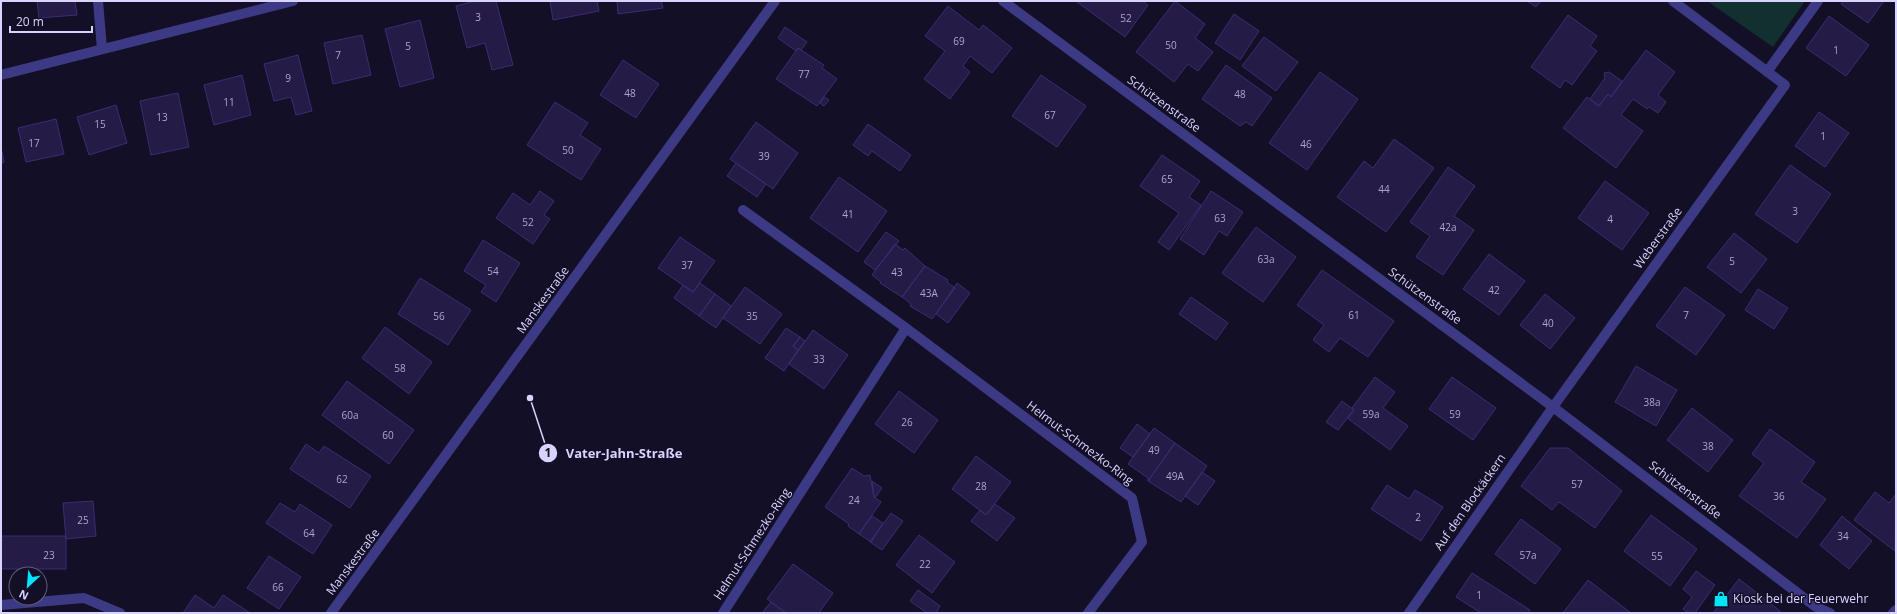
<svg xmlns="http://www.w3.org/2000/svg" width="1897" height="614" viewBox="0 0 1897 614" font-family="'Open Sans',sans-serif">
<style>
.green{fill:#12302f}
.building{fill:#241b47;stroke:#3b2d73}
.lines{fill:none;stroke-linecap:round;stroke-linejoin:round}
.minor{stroke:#3d3a85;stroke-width:10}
.labels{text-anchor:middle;stroke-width:3;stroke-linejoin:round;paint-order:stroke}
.number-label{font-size:10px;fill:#aca6d1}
.street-label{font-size:12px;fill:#d9d4ff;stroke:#130f26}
.poi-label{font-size:12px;fill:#d9d4ff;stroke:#130f26;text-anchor:start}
.leader{fill:none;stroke:#d9d4ff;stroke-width:1.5}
.callout-dot{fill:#d9d4ff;stroke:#130f26;stroke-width:1.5}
.mark-label{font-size:12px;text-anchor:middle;font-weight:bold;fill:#111}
.callout-label{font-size:13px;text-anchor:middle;font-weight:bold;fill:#d9d4ff;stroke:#130f26;stroke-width:3;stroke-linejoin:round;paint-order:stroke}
</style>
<rect width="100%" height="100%" fill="#130f26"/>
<path class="green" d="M 1707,1 L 1805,1 L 1773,47 Z"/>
<path class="building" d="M 37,1 L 75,1 L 77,15 L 39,18 Z
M 475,1 L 496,1 L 513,65 L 492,70 L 485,43 L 467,48 L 456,6 Z
M 550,1 L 597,1 L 599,11 L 553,20 Z
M 617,1 L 661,1 L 663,8 L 618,14 Z
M 1078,1 L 1142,1 L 1148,5 L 1125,37 L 1077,2 Z
M 1175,1 L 1205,24 L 1195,38 L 1213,52 L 1198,71 L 1188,64 L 1174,82 L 1136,52 Z
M 1527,1 L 1541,1 L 1536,7 Z
M 1843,1 L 1884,1 L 1868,23 L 1841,4 Z
M 948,6 L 979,30 L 983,25 L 1012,48 L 992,73 L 970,56 L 963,66 L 970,72 L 950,99 L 924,79 L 945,51 L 925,36 Z
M 1234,14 L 1259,31 L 1240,60 L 1215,43 Z
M 1568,15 L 1597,36 L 1590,46 L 1597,51 L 1572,85 L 1565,80 L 1560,88 L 1531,67 Z
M 1829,16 L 1869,45 L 1846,76 L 1806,48 Z
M 420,20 L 434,78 L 400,87 L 385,29 Z
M 785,27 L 807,42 L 801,50 L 798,48 L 796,51 L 778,38 Z
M 362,35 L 371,75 L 333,84 L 324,43 Z
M 1264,37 L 1298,62 L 1276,91 L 1242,66 Z
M 798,48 L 824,65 L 822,68 L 837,79 L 817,106 L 776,79 Z
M 1646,50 L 1675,72 L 1658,95 L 1666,102 L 1658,113 L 1649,107 L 1647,109 L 1633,99 L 1621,115 L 1643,131 L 1616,168 L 1563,128 L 1587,97 L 1599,106 L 1608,94 L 1611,97 Z
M 298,55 L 312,111 L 296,115 L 291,97 L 274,101 L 264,64 Z
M 623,60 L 659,84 L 636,118 L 600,95 Z
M 1226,65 L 1272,98 L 1252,126 L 1246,122 L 1240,126 L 1202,99 Z
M 1320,72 L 1358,99 L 1307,170 L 1269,143 Z
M 1609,72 L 1622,81 L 1611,97 L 1608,94 L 1599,106 L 1590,99 L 1605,78 L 1604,73 Z
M 242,75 L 251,115 L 214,125 L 204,85 Z
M 1041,75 L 1086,106 L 1057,147 L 1012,116 Z
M 178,93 L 189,147 L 151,155 L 140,101 Z
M 824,97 L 829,100 L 824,106 L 820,103 Z
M 555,102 L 588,123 L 580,135 L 601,149 L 581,180 L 527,145 Z
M 116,105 L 127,143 L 89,155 L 77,117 Z
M 1819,112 L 1849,133 L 1825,167 L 1795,146 Z
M 56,119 L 64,154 L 26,162 L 18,128 Z
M 756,122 L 798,153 L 773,189 L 730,159 Z
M 868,124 L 911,155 L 900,171 L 872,151 L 868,156 L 853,145 Z
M 1394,139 L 1434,168 L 1386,232 L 1337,197 L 1364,161 L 1373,168 Z
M 1,147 L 4,162 L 1,163 Z
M 1162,155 L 1200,181 L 1189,197 L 1201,205 L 1169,250 L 1158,242 L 1179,213 L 1140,186 Z
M 736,163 L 766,184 L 757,197 L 727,176 Z
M 1790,165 L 1831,194 L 1797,243 L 1755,214 Z
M 1448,167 L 1475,186 L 1454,216 L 1474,230 L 1443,275 L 1416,257 L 1430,236 L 1410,222 Z
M 839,177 L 887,211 L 858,252 L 810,218 Z
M 1605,181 L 1649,213 L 1622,250 L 1578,218 Z
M 540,191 L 554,201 L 544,215 L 550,219 L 533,244 L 496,218 L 513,193 L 530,205 Z
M 1211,191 L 1243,212 L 1227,236 L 1219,231 L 1204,255 L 1180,239 Z
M 1256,227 L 1296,257 L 1263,302 L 1222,273 Z
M 886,232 L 899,241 L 875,270 L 864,262 Z
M 1734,233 L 1767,259 L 1741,293 L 1707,267 Z
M 680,237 L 715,261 L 693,292 L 658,268 Z
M 483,240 L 520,263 L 496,302 L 481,292 L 486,285 L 464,271 Z
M 895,244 L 903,250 L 905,248 L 925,266 L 902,297 L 880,283 L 881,282 L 872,275 Z
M 1489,254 L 1525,281 L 1499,315 L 1463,289 Z
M 925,266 L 948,280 L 947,282 L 955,288 L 932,319 L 910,306 L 911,304 L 902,297 Z
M 1322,270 L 1394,321 L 1368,357 L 1340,338 L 1329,352 L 1313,340 L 1324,325 L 1297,305 Z
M 420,278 L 471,310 L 448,345 L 398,314 Z
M 700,283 L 715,294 L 699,316 L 674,298 L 683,285 L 693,292 Z
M 957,283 L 970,293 L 948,323 L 936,314 Z
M 745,287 L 782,314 L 760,344 L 723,318 Z
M 1685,287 L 1725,315 L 1696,355 L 1656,326 Z
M 1758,289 L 1788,308 L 1774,329 L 1745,310 Z
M 715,294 L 731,306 L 716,328 L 699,316 Z
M 1545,294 L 1575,318 L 1550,349 L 1520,325 Z
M 1191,297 L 1228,323 L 1216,340 L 1179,314 Z
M 385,327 L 432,362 L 409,394 L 362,358 Z
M 786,328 L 800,337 L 793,346 L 798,350 L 784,371 L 765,358 Z
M 813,330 L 848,355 L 824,389 L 789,364 Z
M 800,337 L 805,341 L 798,350 L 793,346 Z
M 1636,366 L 1677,390 L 1656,426 L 1615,402 Z
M 1375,377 L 1395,392 L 1383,408 L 1408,426 L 1390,450 L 1347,418 L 1354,410 L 1352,408 Z
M 1452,377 L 1496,408 L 1473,440 L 1429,409 Z
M 347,381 L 414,430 L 389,464 L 322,415 Z
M 899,391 L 938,420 L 914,453 L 875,424 Z
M 1342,401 L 1354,410 L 1338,430 L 1326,422 Z
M 1692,408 L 1733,440 L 1708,472 L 1667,440 Z
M 1137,424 L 1150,434 L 1133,457 L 1120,448 Z
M 1154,428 L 1175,443 L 1148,481 L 1148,478 L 1128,464 Z
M 1770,429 L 1815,462 L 1801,482 L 1826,499 L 1797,538 L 1739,496 L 1764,463 L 1752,454 Z
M 1175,443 L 1207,466 L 1181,502 L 1148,481 Z
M 306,444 L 319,453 L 324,446 L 371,476 L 350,508 L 290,469 Z
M 1550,448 L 1568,448 L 1622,491 L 1595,528 L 1559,502 L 1552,510 L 1521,486 Z
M 976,456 L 1011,482 L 986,515 L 952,489 Z
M 852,468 L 864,476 L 870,475 L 874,497 L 881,502 L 859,534 L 848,526 L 849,524 L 825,507 Z
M 1202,472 L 1215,481 L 1198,505 L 1185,496 Z
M 872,481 L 882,488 L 875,498 L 874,497 Z
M 1387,485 L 1409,499 L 1415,490 L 1443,507 L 1421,541 L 1371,509 Z
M 1875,492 L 1889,503 L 1896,494 L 1895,551 L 1854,520 Z
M 93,501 L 96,536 L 66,539 L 63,503 Z
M 280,503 L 295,512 L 300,504 L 332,525 L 313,554 L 266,523 Z
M 995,504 L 1015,518 L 997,541 L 971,521 L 980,510 L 986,515 Z
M 891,513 L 903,521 L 882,550 L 870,542 Z
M 1651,515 L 1697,549 L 1670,586 L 1624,551 Z
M 872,516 L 883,523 L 871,542 L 859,534 Z
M 1842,516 L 1872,541 L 1849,569 L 1820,545 Z
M 1521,519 L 1561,549 L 1535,584 L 1495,554 Z
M 919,535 L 955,562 L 932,593 L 896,565 Z
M 1,536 L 66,536 L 66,569 L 1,569 Z
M 269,556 L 301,577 L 279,609 L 247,588 Z
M 793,564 L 833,593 L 819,613 L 786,613 L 767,599 Z
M 1696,571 L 1715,585 L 1695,613 L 1689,613 L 1683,609 L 1692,597 L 1683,589 Z
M 1472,573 L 1530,610 L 1528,613 L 1481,613 L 1456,597 Z
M 1739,579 L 1780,611 L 1779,613 L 1713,613 Z
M 1588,580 L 1631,613 L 1563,613 Z
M 918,590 L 940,606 L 936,613 L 927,613 L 910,601 Z
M 195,595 L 214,608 L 223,595 L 250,613 L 183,613 Z
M 771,602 L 786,613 L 762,613 Z"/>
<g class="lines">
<path class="minor" d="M 98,1 L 102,49
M 1003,1 L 1553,407 L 1816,607 L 1830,613
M 1767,72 L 1818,1
M 1,75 L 293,1
M 743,210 L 906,328 L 1132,498 L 1142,542 L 1088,613
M 1,605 L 84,598 L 120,613
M 331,613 L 775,1
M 723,613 L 906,328
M 1409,613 L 1553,407 L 1785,85 L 1673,1
M 1893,613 L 1896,610"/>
</g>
<defs>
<g id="shop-bare" transform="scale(1.2)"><path d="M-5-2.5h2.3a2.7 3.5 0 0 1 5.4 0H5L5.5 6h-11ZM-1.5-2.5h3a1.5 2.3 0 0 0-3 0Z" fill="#00e5ff" stroke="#130f26" stroke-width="2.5" paint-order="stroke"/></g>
</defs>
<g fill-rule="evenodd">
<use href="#shop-bare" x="1721" y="599"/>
</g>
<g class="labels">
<g class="number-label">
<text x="478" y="21">3</text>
<text x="1126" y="22">52</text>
<text x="959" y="45">69</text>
<text x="1171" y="49">50</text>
<text x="408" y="50">5</text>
<text x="1836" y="54">1</text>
<text x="338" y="59">7</text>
<text x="804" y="78">77</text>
<text x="288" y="82">9</text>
<text x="630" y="97">48</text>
<text x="1240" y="98">48</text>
<text x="229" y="106">11</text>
<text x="1050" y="119">67</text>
<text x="162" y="121">13</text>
<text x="100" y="128">15</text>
<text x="1823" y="140">1</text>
<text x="34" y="147">17</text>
<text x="1306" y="148">46</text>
<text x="568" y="154">50</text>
<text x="764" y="160">39</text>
<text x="1167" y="183">65</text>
<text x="1384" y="193">44</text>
<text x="1795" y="215">3</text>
<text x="848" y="218">41</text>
<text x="1220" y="222">63</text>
<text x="1610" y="223">4</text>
<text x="528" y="226">52</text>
<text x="1448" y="231">42a</text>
<text x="1266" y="263">63a</text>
<text x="1732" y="265">5</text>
<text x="687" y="269">37</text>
<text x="493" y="275">54</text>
<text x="897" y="276">43</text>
<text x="1494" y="294">42</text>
<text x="929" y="297">43A</text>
<text x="1354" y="319">61</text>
<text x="1686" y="319">7</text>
<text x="439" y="320">56</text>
<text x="752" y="320">35</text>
<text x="1548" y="327">40</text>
<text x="819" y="363">33</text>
<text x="400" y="372">58</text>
<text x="1652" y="406">38a</text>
<text x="1371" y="418">59a</text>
<text x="1455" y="418">59</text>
<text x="350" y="419">60a</text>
<text x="907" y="426">26</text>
<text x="388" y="439">60</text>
<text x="1708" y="450">38</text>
<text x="1154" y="454">49</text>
<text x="1175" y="480">49A</text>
<text x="342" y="483">62</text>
<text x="1577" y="488">57</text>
<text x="981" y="490">28</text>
<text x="1779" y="500">36</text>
<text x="854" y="504">24</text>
<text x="1418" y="521">2</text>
<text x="83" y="524">25</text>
<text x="309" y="537">64</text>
<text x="1843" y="540">34</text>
<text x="49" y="559">23</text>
<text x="1528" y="559">57a</text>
<text x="1657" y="560">55</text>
<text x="925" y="568">22</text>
<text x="278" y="591">66</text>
<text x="1479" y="599">1</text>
</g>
<g class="street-label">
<text transform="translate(1164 104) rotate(36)" y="4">Schützenstraße</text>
<text transform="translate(1658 238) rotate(-54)" y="4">Weberstraße</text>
<text transform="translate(1425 296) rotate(36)" y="4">Schützenstraße</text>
<text transform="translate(543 300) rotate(-54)" y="4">Manskestraße</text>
<text transform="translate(1080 443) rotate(37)" y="4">Helmut-Schmezko-Ring</text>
<text transform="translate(1685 490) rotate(37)" y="4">Schützenstraße</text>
<text transform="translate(1470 502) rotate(-55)" y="4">Auf den Blockäckern</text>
<text transform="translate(752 544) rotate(-57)" y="4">Helmut-Schmezko-Ring</text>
<text transform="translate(353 562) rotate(-53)" y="4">Manskestraße</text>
</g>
<g class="poi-label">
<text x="1733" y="603">Kiosk bei der Feuerwehr</text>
</g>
</g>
<path class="leader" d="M530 398L548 453"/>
<g class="callout-dot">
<circle cx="530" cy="398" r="4"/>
<circle cx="548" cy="453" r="10"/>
</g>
<g class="mark-label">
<text x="548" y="457">1</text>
</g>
<g class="callout-label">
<text x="624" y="458">Vater-Jahn-Straße</text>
</g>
<rect width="1897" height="614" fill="none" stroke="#d9d4ff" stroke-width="4"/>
<g transform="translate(28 586) rotate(206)"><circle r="19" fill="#130f26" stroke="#625e7d"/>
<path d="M0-3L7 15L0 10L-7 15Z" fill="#00e5ff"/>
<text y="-6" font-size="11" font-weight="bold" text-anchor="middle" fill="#d9d4ff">N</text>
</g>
<path d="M10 26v6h82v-6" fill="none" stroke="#d9d4ff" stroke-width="2"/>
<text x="16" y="26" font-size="12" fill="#d9d4ff" stroke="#130f26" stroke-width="3" paint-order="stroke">20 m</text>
</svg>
